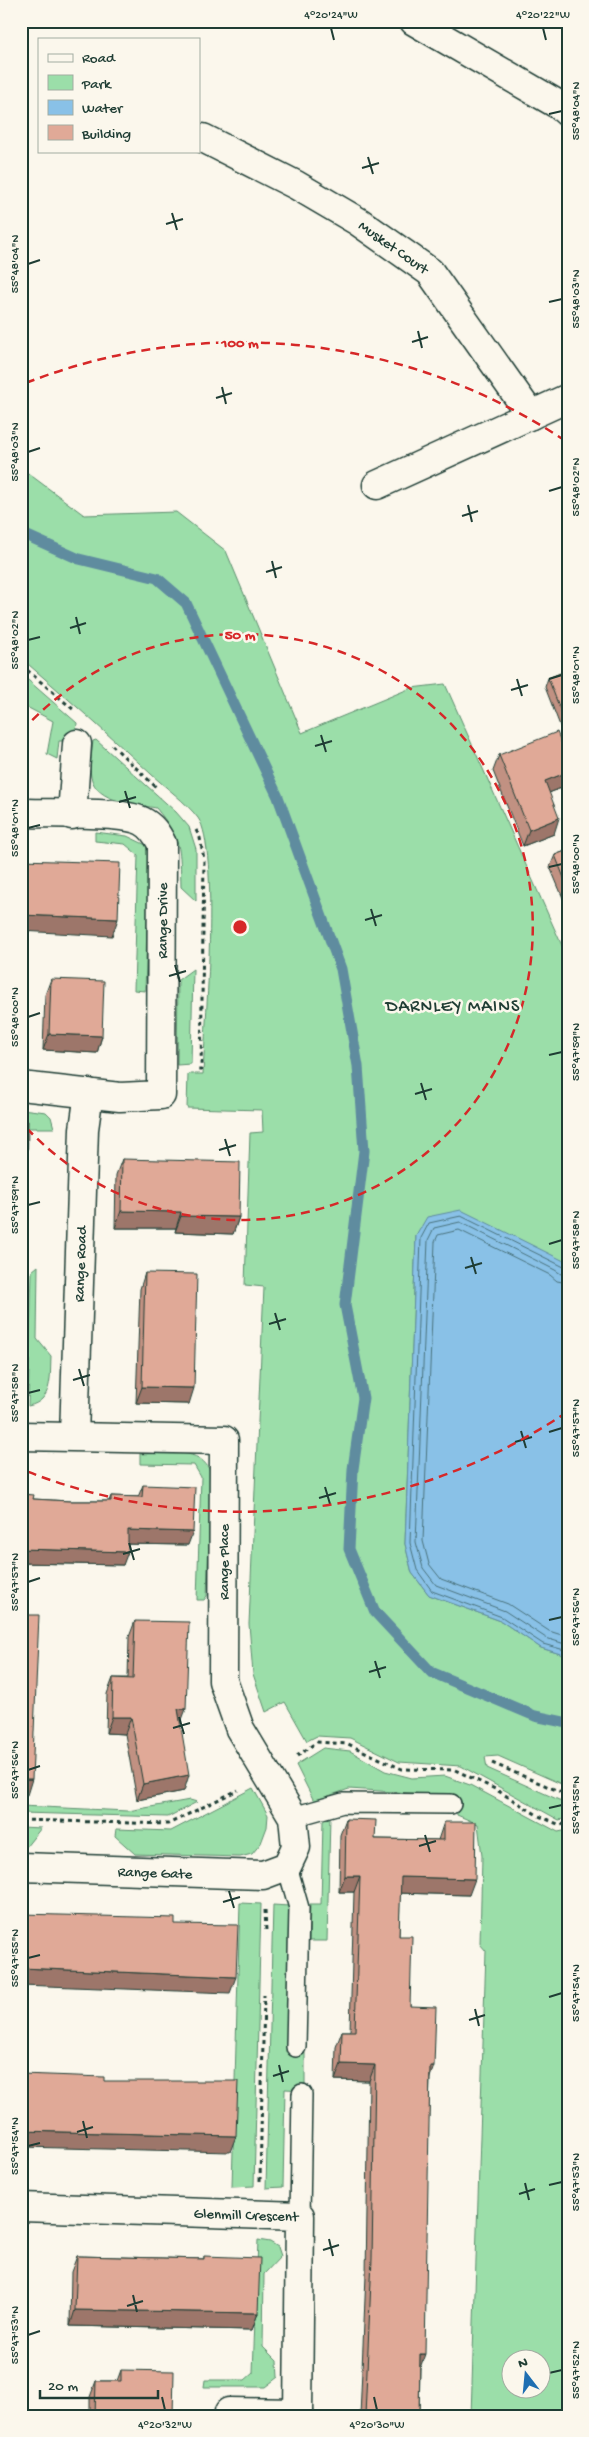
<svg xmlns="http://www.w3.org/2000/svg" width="589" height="2437" viewBox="0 0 589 2437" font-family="'Gochi Hand',sans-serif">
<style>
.green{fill:#9bdea9;stroke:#5d8e6e;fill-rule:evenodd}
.water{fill:#89c1e7;stroke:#5f8c9f}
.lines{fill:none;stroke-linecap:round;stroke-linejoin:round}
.shore{stroke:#49727c;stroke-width:1}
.stream{stroke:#5f8c9f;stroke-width:11}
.lane-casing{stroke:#1f3d34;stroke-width:22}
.street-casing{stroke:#1f3d34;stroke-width:31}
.path{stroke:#1f3d34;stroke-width:3;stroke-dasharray:4 4;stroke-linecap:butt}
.lane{stroke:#fbf7ec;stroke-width:19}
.street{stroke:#fbf7ec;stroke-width:28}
.wall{fill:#c19182;stroke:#1f3d34}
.shaded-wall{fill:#9d766a;stroke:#1f3d34}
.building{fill:#e0a997;stroke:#1f3d34}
.ticks{fill:none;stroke:#1f3d34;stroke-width:2}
.ring{fill:none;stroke:#d62828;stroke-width:2.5;stroke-dasharray:9 6}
.labels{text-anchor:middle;stroke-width:5;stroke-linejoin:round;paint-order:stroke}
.street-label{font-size:15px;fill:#1f3d34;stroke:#fbf7ec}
.quarter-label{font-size:18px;letter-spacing:1px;fill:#1f3d34;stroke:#fbf7ec}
.centre{fill:#d62828;stroke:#fbf7ec;stroke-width:2.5}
.ring-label{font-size:15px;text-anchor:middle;font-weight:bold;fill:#d62828;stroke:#fbf7ec;stroke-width:5;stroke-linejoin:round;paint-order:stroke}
.neatline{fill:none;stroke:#1f3d34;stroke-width:2}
.ticks-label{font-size:12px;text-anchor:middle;fill:#1f3d34}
</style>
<rect width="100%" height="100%" fill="#fbf7ec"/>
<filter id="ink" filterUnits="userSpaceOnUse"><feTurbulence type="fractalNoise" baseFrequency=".02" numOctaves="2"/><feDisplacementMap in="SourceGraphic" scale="10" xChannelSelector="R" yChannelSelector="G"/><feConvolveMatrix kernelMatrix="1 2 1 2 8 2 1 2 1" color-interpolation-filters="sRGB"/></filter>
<g filter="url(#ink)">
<path class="green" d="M 21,468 L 84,515 L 176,512 L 226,551 L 302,733 L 411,688 L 445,684 L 568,959 L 568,1269 L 564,1261 L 416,1236 L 405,1544 L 412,1573 L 429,1595 L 501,1621 L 541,1648 L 567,1656 L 568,1650 L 568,1787 L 498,1756 L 485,1757 L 487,1768 L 568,1804 L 568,1818 L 559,1820 L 461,1766 L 399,1762 L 350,1738 L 317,1736 L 307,1741 L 285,1702 L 266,1712 L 253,1674 L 249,1624 L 264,1287 L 245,1285 L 250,1133 L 263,1132 L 262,1110 L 187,1108 L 188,1074 L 203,1074 C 205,1030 220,848 198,818 C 186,802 166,788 151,774 C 109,735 65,696 21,658 Z
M 21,674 L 77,723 L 75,741 L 59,741 L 57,759 L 47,754 L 53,721 L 21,704 Z
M 96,740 L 176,812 L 189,827 L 196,849 L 196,901 L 181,887 C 180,847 182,840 156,808 C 135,804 97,803 91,777 C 89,767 92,752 93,741 Z
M 95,832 L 127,836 L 146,845 L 149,859 L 145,991 L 134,990 L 138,855 L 125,844 L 95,841 Z
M 193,969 L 191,1064 L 177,1065 L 178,980 Z
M 22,1109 L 46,1112 L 51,1117 L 54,1128 L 21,1128 Z
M 38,1266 L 37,1339 L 51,1356 C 50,1377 53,1401 28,1406 L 32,1271 Z
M 140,1454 C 165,1454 202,1445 211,1474 L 207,1596 L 204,1600 L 197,1600 L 201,1477 L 194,1465 L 140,1464 Z
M 323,1748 L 350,1751 L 385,1771 L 412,1778 L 445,1776 L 470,1785 L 558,1832 L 568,1830 L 568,2416 L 471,2416 L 486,1951 L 480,1944 L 482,1856 L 478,1824 L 457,1815 L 456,1796 L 349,1789 L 314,1801 L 296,1765 ZM 512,2360 L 542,2360 L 542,2390 L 512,2390 Z
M 253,1788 L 268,1815 L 267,1827 L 261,1843 L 252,1854 L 240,1857 L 135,1854 L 115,1836 L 116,1829 L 171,1831 Z
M 190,1800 L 197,1802 L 168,1817 L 21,1813 L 21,1806 L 128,1811 Z
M 330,1817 L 327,1941 L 309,1941 L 310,1904 L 321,1904 L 323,1821 Z
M 21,1827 L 41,1828 L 22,1852 L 21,1852 Z
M 240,1903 L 261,1904 L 254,2186 L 232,2187 Z
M 273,1905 L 289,1906 L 286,2052 L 305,2053 L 305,2090 L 285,2089 L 283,2187 L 266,2188 Z
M 258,2240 L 270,2242 L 278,2247 L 281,2256 L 264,2274 L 263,2347 L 277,2361 L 278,2377 L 265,2387 L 204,2387 L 205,2380 L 245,2380 L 253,2373 Z"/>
<path class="water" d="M 461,1210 L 564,1261 L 568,1269 L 567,1656 L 541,1648 L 501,1621 L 429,1595 L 412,1573 L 405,1544 L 416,1236 L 427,1217 Z"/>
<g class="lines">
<path class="shore" d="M 568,1269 L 461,1216 L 429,1223 L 421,1238 L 410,1543 L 417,1570 L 432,1591 L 502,1617 L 543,1644 L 568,1651
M 568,1276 L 561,1274 L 555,1270 L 460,1222 L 434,1228 L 428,1240 L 416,1542 L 423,1568 L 436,1585 L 505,1611 L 546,1638 L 568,1645
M 568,1283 L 557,1281 L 550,1275 L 459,1230 L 438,1235 L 435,1242 L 423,1541 L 429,1564 L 441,1579 L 508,1604 L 549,1631 L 568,1637"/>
<path class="stream" d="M 21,533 L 79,559 L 157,578 L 186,603 L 278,797 L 341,969 L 358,1066 L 364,1151 L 345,1305 L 363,1398 L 353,1469 L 349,1549 L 375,1612 L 431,1672 L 535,1716 L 568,1723"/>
<g class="lane-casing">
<path id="lane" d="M 293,1817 L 343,1803 L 451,1804
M 287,1866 L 299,1908 L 296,2047
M 300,2216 L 302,2094"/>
</g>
<g class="street-casing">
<g id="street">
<path d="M 414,21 L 559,105 L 568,113"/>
<path id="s1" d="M 203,138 L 296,185 L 359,222 L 430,272 L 531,415"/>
<path d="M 377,485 L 568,398"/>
<path d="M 72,815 L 77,744"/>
<path id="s2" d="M 21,1086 L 120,1097 L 161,1095 L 162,844 C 157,834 152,826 142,821 C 122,811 52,814 26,813"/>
<path d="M 21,1436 L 224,1440 L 223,1681 L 240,1729 L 293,1817 L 296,1847 L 287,1866 L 263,1875 L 21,1867"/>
<path id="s3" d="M 74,1436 L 84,1129 L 89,1093"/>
<path id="s4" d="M 21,2207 L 300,2216 L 298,2416"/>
<path d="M 229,2416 L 229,2412 L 298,2413"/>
</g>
</g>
<path class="path" d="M 21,665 L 74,710
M 112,745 L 158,789
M 196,830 L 200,838 L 204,859 L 201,1070 L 196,1070
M 297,1756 L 317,1742 L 348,1744 L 402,1769 L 455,1770 L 495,1789 L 539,1816 L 560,1825 L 568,1823
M 492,1763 L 568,1795
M 21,1820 L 168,1824 L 238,1790
M 265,1910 L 266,1931
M 260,2181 L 264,1995"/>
<use href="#lane" class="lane"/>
<use href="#street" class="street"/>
</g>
<path class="wall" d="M 568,670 L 568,734 L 564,736 L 545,687 L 548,678 Z
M 499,755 L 568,759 L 568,782 L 566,786 L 549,793 L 554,834 L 523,846 L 493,771 Z
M 568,850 L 568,910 L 550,867 L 555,855 Z
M 51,979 L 102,1036 L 97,1053 L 43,1050 L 45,995 Z
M 122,1159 L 239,1217 L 233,1234 L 175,1232 L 176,1228 L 115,1228 L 116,1175 Z
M 145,1273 L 189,1404 L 136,1403 L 140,1289 Z
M 143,1485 L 188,1545 L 128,1544 L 123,1565 L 21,1563 L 21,1494 L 33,1499 L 69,1501 L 109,1501 L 111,1496 L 138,1497 Z
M 135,1621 L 180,1724 L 184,1791 L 137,1800 L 125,1734 L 106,1733 L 107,1694 L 113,1678 L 128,1678 L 129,1637 Z
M 346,1819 L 375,1839 L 438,1840 L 444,1822 L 469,1895 L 400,1893 L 399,1936 L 410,2006 L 430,2077 L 420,2368 L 419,2416 L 360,2416 L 366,2275 L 369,2081 L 335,2080 L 336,2047 L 342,2031 L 350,2031 L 354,1892 L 339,1892 L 340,1835 Z
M 77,2256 L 204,2259 L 204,2256 L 258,2313 L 252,2330 L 70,2326 L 71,2272 Z
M 121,2370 L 173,2416 L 90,2416 L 90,2397 L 96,2381 L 117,2381 Z"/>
<path class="shaded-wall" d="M 568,726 L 568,734 L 564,736 L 567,727 Z
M 568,772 L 568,782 L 566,786 L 539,797 L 545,781 Z
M 559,818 L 554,834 L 523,846 L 529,830 Z
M 21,915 L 118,919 L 112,936 L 21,931 Z
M 49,1034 L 102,1036 L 97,1053 L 43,1050 Z
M 121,1211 L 181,1212 L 176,1228 L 115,1228 Z
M 181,1216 L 239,1217 L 233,1234 L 175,1232 Z
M 21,1242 L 26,1243 L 21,1257 Z
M 142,1387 L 194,1388 L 189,1404 L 136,1403 Z
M 128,1530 L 193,1532 L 188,1545 L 124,1544 Z
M 21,1549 L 128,1552 L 123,1565 L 21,1563 Z
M 178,1709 L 186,1709 L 180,1725 Z
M 112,1717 L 131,1717 L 125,1734 L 106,1733 Z
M 189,1775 L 184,1791 L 137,1800 L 143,1784 Z
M 21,1779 L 32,1779 L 27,1795 L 21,1795 Z
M 345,1876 L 360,1876 L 354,1892 L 339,1892 Z
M 401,1877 L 475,1879 L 469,1895 L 395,1893 Z
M 21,1968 L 236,1977 L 230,1993 L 21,1985 Z
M 341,2064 L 375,2065 L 369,2081 L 335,2080 Z
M 430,2066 L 434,2066 L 428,2083 Z
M 21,2131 L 236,2136 L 230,2152 L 21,2147 Z
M 75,2310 L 258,2313 L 252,2330 L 70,2326 Z
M 420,2354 L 425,2354 L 419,2371 Z"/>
<path class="building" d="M 568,670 L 568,726 L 567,727 L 548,678 Z
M 557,732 L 568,759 L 568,772 L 545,781 L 559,818 L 529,830 L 499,755 Z
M 568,850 L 568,888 L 555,855 Z
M 21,860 L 120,863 L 118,919 L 21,915 Z
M 51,979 L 104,981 L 102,1036 L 49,1034 Z
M 21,1121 L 28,1121 L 26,1243 L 21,1242 Z
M 122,1159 L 240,1162 L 239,1217 L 181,1216 L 181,1212 L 121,1211 Z
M 145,1273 L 197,1274 L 194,1388 L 142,1387 Z
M 143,1485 L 195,1487 L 193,1532 L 128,1530 L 128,1552 L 21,1549 L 21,1494 L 34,1495 L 33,1499 L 69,1501 L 111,1501 L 111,1496 L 142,1497 Z
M 21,1615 L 39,1615 L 32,1779 L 21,1779 Z
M 135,1621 L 189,1622 L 186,1709 L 178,1709 L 189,1775 L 143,1784 L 131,1717 L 112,1717 L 113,1678 L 133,1679 Z
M 346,1819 L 376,1820 L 375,1839 L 444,1840 L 444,1822 L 476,1822 L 475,1879 L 401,1877 L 399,1936 L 412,1936 L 410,2006 L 436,2007 L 434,2066 L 430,2066 L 425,2354 L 420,2354 L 419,2416 L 365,2416 L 372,2259 L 375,2065 L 341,2064 L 342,2031 L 355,2031 L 360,1876 L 345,1876 Z
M 21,1914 L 175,1918 L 175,1924 L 238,1925 L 236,1977 L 21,1968 Z
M 21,2074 L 104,2077 L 104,2081 L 238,2081 L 236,2136 L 21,2131 Z
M 77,2256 L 204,2259 L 204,2256 L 260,2258 L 258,2313 L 75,2310 Z
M 121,2370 L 174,2371 L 173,2416 L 95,2416 L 96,2381 L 121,2381 Z"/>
</g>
<path class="ticks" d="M 331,28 L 334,40M 543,28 L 546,40M 549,114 L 562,111M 368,157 L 373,174M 362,168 L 379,163M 172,213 L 177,230M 166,224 L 183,219M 28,264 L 40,260M 549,302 L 562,299M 418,331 L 422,348M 412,342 L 428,337M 222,387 L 226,404M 216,398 L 232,393M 28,452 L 40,448M 549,491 L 562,487M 468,505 L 472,522M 462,516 L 478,511M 272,561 L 276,578M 266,572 L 282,567M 76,617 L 80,634M 70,628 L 86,623M 28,640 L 40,637M 517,679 L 522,696M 549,679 L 562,675M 511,690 L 528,685M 321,735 L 326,752M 315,746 L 332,741M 125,791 L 130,808M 119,802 L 136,797M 28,828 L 40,825M 549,867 L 562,864M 371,909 L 376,926M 365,920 L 382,915M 175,965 L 180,982M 169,976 L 186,971M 28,1017 L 40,1013M 549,1055 L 562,1052M 421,1083 L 426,1100M 415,1094 L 432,1089M 225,1139 L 230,1156M 219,1150 L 236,1145M 28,1205 L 40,1202M 549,1244 L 562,1240M 471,1257 L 476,1274M 465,1268 L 482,1263M 275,1313 L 280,1330M 269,1324 L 286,1319M 79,1369 L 84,1386M 73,1380 L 90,1375M 28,1393 L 40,1390M 521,1431 L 526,1448M 549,1432 L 562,1428M 515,1442 L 532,1437M 325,1487 L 330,1504M 319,1498 L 336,1493M 129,1543 L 134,1560M 123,1554 L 140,1549M 28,1582 L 40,1578M 549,1620 L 562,1617M 375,1661 L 380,1678M 369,1672 L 386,1667M 179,1717 L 184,1734M 173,1728 L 190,1723M 28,1770 L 40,1766M 549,1808 L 562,1805M 425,1835 L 430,1852M 419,1846 L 436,1841M 229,1891 L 234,1908M 223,1902 L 240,1897M 28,1958 L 40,1955M 549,1997 L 562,1993M 475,2009 L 479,2026M 469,2020 L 485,2015M 279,2065 L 283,2082M 273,2076 L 289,2071M 83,2121 L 87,2138M 77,2132 L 93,2127M 28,2146 L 40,2143M 525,2183 L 529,2200M 549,2185 L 562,2182M 519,2194 L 535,2189M 329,2239 L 333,2256M 323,2250 L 339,2245M 133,2295 L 137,2312M 127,2306 L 143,2301M 28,2335 L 40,2331M 549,2373 L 562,2370M 162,2397 L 165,2410M 374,2397 L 377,2410"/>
<g class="ring">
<path d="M22 731A293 293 0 1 1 22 1123"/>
<path d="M567 1412A585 585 0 0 1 26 1471M26 383A585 585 0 0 1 567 442"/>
</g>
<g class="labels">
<g class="street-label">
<text dy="5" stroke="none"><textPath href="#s1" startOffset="220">Musket Court</textPath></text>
<text dy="5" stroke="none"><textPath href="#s2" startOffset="315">Range Drive</textPath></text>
<text dy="5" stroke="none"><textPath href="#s3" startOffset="172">Range Road</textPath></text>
<text transform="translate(223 1562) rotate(-90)" y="5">Range Place</text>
<text transform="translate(155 1872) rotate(2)" y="5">Range Gate</text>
<text dy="5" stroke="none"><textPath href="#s4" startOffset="225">Glenmill Crescent</textPath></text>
</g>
<g class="quarter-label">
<text x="453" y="1011">DARNLEY MAINS</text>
</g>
</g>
<circle cx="240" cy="927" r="8" class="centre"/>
<g class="ring-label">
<text x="240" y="347">100 m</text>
<text x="240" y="639">50 m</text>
</g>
<rect width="589" height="2437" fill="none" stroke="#fbf7ec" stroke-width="55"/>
<rect x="38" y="38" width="162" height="115" fill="#fbf7ec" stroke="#a3ada2"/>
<rect x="48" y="54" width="25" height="8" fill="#fbf7ec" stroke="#a3ada2"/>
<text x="82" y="62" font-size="15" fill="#1f3d34">Road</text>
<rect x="48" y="75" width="25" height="15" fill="#9bdea9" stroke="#a3ada2"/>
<text x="82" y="88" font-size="15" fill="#1f3d34">Park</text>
<rect x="48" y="100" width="25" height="15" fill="#89c1e7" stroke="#a3ada2"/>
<text x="82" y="112" font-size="15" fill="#1f3d34">Water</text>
<rect x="48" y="125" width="25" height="15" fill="#e0a997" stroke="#a3ada2"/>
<text x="82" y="138" font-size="15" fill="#1f3d34">Building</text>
<g transform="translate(526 2374) rotate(344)"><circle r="24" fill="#fbf7ec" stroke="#a3ada2"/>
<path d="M0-4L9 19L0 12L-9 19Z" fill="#1f6fb2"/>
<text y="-8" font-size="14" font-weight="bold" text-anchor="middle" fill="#1f3d34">N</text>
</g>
<path d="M40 2390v8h118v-8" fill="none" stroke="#1f3d34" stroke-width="2.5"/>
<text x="48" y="2390" font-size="15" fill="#1f3d34" stroke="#fbf7ec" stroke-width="4" paint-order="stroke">20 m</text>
<rect x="28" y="28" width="534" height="2382" class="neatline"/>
<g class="ticks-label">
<text x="331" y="18">4°20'24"W</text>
<text x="543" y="18">4°20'22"W</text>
<text transform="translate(575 111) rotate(-90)" y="4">55°48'04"N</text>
<text transform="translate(14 264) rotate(-90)" y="4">55°48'04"N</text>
<text transform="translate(575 299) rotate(-90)" y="4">55°48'03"N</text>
<text transform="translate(14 452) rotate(-90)" y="4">55°48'03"N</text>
<text transform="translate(575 487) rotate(-90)" y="4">55°48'02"N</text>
<text transform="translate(14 640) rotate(-90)" y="4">55°48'02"N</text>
<text transform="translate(575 675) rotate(-90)" y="4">55°48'01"N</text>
<text transform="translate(14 828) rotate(-90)" y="4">55°48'01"N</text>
<text transform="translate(575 864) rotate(-90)" y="4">55°48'00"N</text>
<text transform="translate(14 1017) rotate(-90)" y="4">55°48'00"N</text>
<text transform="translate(575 1052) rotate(-90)" y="4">55°47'59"N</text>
<text transform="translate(14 1205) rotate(-90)" y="4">55°47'59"N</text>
<text transform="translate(575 1240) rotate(-90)" y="4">55°47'58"N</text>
<text transform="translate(14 1393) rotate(-90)" y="4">55°47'58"N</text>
<text transform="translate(575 1428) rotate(-90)" y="4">55°47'57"N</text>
<text transform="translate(14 1582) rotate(-90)" y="4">55°47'57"N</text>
<text transform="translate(575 1617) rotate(-90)" y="4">55°47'56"N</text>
<text transform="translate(14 1770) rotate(-90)" y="4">55°47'56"N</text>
<text transform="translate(575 1805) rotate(-90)" y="4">55°47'55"N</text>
<text transform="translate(14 1958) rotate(-90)" y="4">55°47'55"N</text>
<text transform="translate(575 1993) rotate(-90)" y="4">55°47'54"N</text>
<text transform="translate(14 2146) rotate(-90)" y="4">55°47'54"N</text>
<text transform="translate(575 2182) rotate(-90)" y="4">55°47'53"N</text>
<text transform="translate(14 2335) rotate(-90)" y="4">55°47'53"N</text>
<text transform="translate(575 2370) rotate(-90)" y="4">55°47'52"N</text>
<text x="165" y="2428">4°20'32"W</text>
<text x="377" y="2428">4°20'30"W</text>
</g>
</svg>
